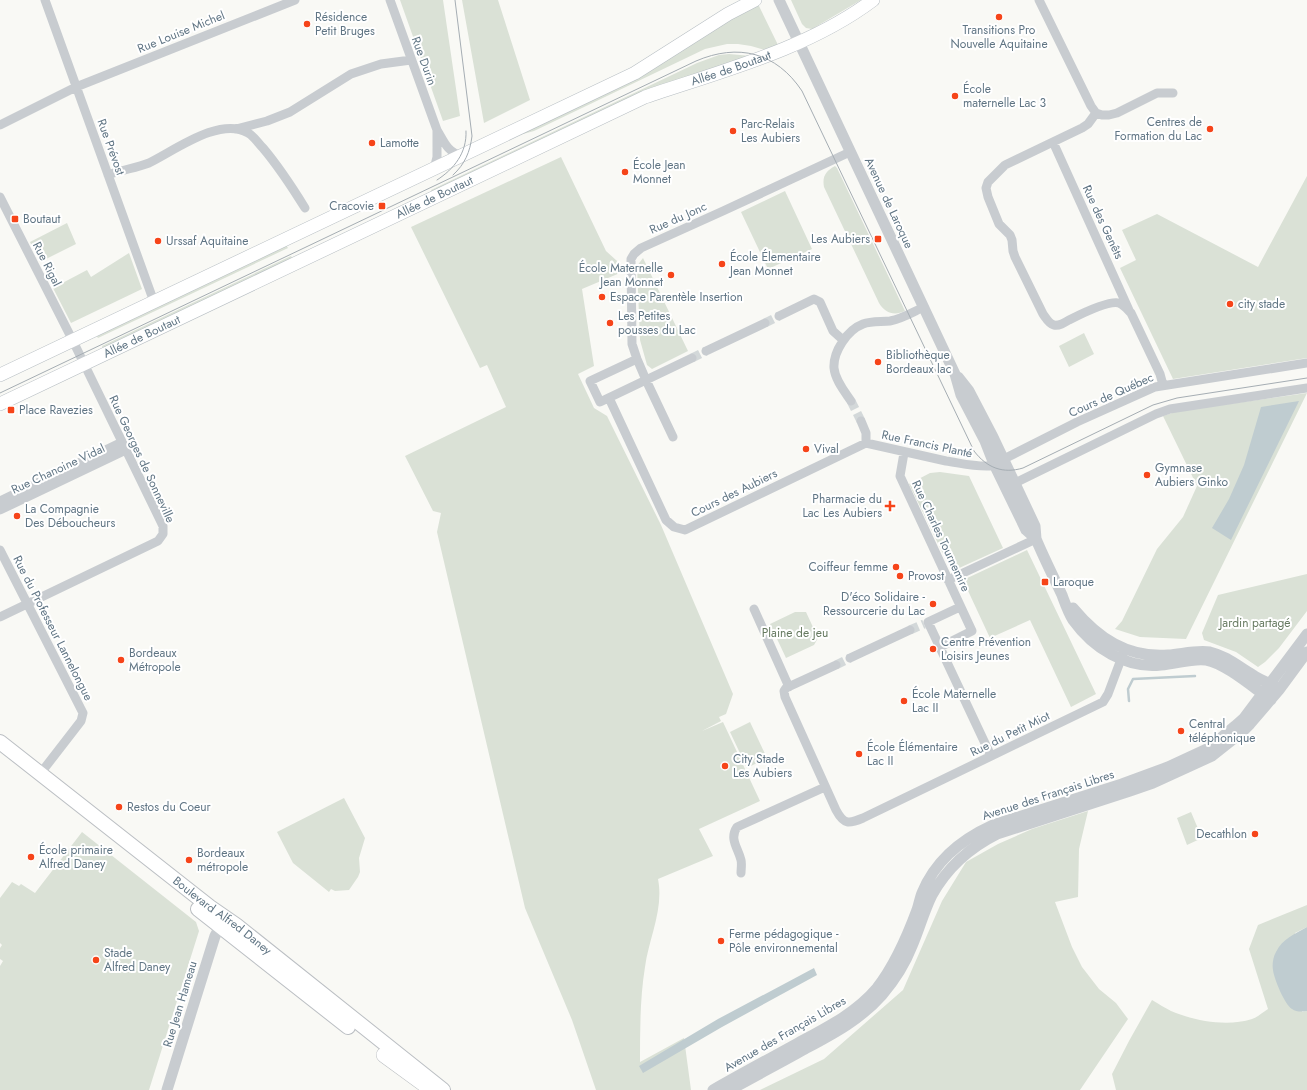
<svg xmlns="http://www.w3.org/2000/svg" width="1307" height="1090" viewBox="0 0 1307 1090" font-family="Jost,sans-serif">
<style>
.green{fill:#dae1d6}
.water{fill:#bfccd0}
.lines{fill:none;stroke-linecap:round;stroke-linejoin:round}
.stream{stroke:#bfccd0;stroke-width:2.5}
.minor-tunnel{stroke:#d3d8d9;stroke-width:9;stroke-dasharray:9 4.5;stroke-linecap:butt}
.secondary-casing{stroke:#b7bec3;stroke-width:14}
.primary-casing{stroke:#bbbfc3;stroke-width:16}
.trunk-casing{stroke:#babec1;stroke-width:16}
.minor{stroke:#c8ccd0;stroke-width:9}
.tertiary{stroke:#c8ccd0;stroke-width:11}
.secondary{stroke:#fff;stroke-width:13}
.primary{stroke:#fff;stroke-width:14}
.trunk{stroke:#fff;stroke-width:15}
.tram{stroke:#a5adb3;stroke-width:1}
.poi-dot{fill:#f64419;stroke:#fff;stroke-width:1.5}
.labels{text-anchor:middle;stroke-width:4;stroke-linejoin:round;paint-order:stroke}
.poi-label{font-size:12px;fill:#607584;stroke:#fff;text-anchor:start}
.street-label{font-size:12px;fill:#607584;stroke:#fff}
.park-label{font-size:12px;fill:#667a60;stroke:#fff}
</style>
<rect width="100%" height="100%" fill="#f9f9f5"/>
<path class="green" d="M 400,0 L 443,0 L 460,116 L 443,121 Z
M 462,0 L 498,0 L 530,100 L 484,123 Z
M 791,0 L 861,0 L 812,29 L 806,28 L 802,24 Z
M 758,4 L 778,45 L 765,50 L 751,46 L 738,44 L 727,44 L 705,49 L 534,131 L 523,134 L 514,135 Z
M 729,54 L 751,56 L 432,194 L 431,190 L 697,63 L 719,55 Z
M 561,157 L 606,251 L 627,270 L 582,289 L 594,366 L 578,374 L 594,408 L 607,416 L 661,525 L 733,694 L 726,714 L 719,717 L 721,721 L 702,731 L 723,722 L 760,801 L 699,829 L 713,856 L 658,879 C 664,909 649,938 645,967 C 640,998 640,1030 640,1062 L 684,1038 L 691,1090 L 596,1090 L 572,1020 L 525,908 L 437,532 L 441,513 L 433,511 L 405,456 L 506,407 L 487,365 L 480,368 L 411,227 Z
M 835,166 L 837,168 L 905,311 C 894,316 885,313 879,303 L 824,187 C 822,176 826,171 835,166 Z
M 1307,176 L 1307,358 L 1173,379 L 1120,268 L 1136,260 L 1122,230 L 1157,214 L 1258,267 Z
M 785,191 L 812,249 L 768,269 L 741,212 Z
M 67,223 L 76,244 L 40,262 L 30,242 Z
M 286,245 L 288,248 L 98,338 L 96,335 Z
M 129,253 L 142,289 L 71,323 L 53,288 L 87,270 L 91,277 Z
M 291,256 L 293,260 L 103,350 L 102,346 Z
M 643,258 L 688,351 L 652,369 L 647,365 L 640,340 L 637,266 Z
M 1084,333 L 1094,354 L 1069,367 L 1059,346 Z
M 1307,393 L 1186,639 L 1140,637 L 1115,629 L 1122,621 L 1157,549 L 1183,517 L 1197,486 L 1163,416 L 1178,411 Z
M 940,472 L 969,476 L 1003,548 L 957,569 L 951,569 L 950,568 L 909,484 L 930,473 Z
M 1027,550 L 1096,694 L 1071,707 L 1030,620 L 990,638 L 963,580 Z
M 1307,574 L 1307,611 L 1279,648 L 1265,662 L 1258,667 L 1236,652 L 1204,640 L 1202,633 L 1218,595 Z
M 795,612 L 806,612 L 818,638 L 814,645 L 786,658 L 770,624 Z
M 750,722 L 767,758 L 747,768 L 730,732 Z
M 344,798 L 365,838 L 359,858 L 360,872 L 358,877 L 349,890 L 335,891 L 331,889 L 329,892 L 293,863 L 277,832 Z
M 1088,811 L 1079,849 L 1078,897 L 1055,902 L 1072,947 L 1082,967 L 1099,989 L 1116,1003 L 1128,1019 L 1080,1090 L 760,1090 L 824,1059 L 903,990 L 942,901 L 966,862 L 998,844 L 1032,829 Z
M 1191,812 L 1202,838 L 1187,845 L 1177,818 Z
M 82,832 L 196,922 L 199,931 L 149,1090 L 0,1090 L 0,966 L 3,961 L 0,959 L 0,948 L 2,945 L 0,943 L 0,898 L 12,882 L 19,886 L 21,884 L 35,893 Z
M 1307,905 L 1307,927 L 1295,933 L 1302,1012 L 1307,1011 L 1307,1090 L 1116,1090 L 1112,1074 L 1129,1041 L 1152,1000 C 1159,1004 1165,1008 1171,1011 C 1195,1021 1227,1027 1252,1019 C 1258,1017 1263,1012 1268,1009 L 1249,949 L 1258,925 Z"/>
<path class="water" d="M 1299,401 L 1231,540 L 1212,528 L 1229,499 L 1244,465 L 1261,407 Z
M 1307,927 L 1307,1011 C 1302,1012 1296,1012 1292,1009 C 1285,1005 1274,979 1273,970 C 1272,965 1273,957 1276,952 C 1282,939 1295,934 1307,927 Z
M 814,968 L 817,975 L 722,1027 L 643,1073 L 639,1066 L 718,1019 Z"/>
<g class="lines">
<path class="stream" d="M 1129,701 L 1128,689 L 1133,679 L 1195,676"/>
<path class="minor-tunnel" d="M 765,323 L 779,316
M 692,358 L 706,351
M 851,401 L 861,421
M 910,630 L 924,624
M 836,665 L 850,658"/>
<g class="secondary-casing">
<g id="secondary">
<path d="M 0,375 L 635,73 L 728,14 L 755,0"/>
<path id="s1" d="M 0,404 L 645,97 C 721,71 808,49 873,0"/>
</g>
</g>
<g class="primary-casing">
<g id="primary">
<path id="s2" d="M 0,742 L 210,907 L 236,925 L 443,1090"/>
<path d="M 198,909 L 348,1027"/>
</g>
</g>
<g class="trunk-casing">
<path id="trunk" d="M 384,1055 L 432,1090"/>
</g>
<path class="minor" d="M 45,0 L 154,302
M 390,0 L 437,130 C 445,143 446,150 461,156
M 1039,0 L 1091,106 L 1096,113
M 1096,113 L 1088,124 L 1082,128 L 1005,165 L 988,182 L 986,188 L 988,197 L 999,224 L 1010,235 L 1012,240 L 1013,251 L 1015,257 L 1043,314 C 1046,318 1049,324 1054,325 C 1059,326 1064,323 1069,320 C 1079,315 1108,300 1119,303 C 1124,305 1127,309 1131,313 L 1160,374 L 1163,385
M 1096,113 L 1102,115 L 1109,115 L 1117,113 L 1157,93 L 1173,93
M 0,125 L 76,87 L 295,0
M 236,129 L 267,121 L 290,112 L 351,74 L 381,64 L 411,60
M 1053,142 L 1129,310
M 434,169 L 437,157 L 437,131
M 108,175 C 121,170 136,168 149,163 C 174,151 220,116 248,133 C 254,136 258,143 263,148 C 279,167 292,187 305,208
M 0,197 L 73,341 L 163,526 L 163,534 L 158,541 L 0,617
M 779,316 L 814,299 L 820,302 L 833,331 L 843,340
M 706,351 L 765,323
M 637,359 L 590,381 L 600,402 L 646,380 L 637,359 L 632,344 L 631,259 L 634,254 L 641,248 L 723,211 L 850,152
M 609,398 L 666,520 L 674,527 L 685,530 L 866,443
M 851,401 C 845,392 835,380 834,368 C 833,352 847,330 863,324 C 871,321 881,322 890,321 C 902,319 913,312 924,307
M 861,421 L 866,433 L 866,443 C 893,449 919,455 946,461 C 960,463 975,467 990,466 L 1077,422 L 1155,387 L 1307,363
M 673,437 L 646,380 L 692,358
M 904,453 L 900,476 L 972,631 L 940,647
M 1009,483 L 1015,483 L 1156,414 L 1170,409 L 1307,388
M 0,501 L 122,442
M 0,510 L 126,450
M 0,550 L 83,713 L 81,721 L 40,774
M 948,580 L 1036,539
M 960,607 L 928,622 L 991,756
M 754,609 L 789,687
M 850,658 L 910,630
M 836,665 L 786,688 L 784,691 L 785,697 L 836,810 C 844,825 849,824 863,818 L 1103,702 L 1108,694 L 1123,654
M 741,873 C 741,869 742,864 741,860 C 738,848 729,839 737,827 L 825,787"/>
<path class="tertiary" d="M 779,0 L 955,374 L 961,395 L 985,441 L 994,464 L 1026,530 L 1036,539 C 1044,558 1053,576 1062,595 C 1065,603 1068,612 1073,620 C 1093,648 1126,669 1161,665 C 1176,664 1192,658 1206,660 C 1225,663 1255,689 1271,700
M 958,377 L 969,391 L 993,437 L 1035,526 L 1036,539
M 1073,608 C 1098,638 1127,658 1168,655 C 1182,654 1196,650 1210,652 C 1227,656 1239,667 1253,675 C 1260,680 1268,682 1275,687
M 167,1090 L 215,936 L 220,927
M 713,1090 C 741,1074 769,1059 798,1043 C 826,1028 856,1013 877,988 C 895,965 907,937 917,910 C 919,904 920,898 922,893 C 935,861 962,839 993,825 L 1122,784 L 1168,767 L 1209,748 L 1235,726 L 1244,718 L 1307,634
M 730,1090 C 755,1076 780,1063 805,1049 C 833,1034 860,1020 882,995 C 894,981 905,964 912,946 C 919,930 924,911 932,895 C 947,868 969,848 997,834 L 1130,791 L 1153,783 L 1212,756 L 1241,733 L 1250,724 L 1279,690 L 1307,652"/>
<use href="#secondary" class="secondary"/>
<use href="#primary" class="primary"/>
<use href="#trunk" class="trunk"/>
<path class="tram" d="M 453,175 C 465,164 470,152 472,136 L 455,0
M 437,180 C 454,169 467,153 466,131
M 0,393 L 696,61 C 738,43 776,52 802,91 L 974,451 C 987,468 1003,474 1023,468 L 1153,405 L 1177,398 L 1307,378"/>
</g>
<g class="poi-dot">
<circle cx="999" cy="17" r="4"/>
<circle cx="307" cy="24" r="4"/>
<circle cx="955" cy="96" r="4"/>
<circle cx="1210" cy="129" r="4"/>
<circle cx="733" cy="131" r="4"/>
<circle cx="372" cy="143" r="4"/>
<circle cx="625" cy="172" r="4"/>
<rect x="378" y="202" width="8" height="8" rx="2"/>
<rect x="11" y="215" width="8" height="8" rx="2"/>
<rect x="874" y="235" width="8" height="8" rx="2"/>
<circle cx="158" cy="241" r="4"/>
<circle cx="722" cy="264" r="4"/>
<circle cx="671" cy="275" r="4"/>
<circle cx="602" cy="297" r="4"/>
<circle cx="1230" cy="304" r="4"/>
<circle cx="610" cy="323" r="4"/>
<circle cx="878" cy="362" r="4"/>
<rect x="7" y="406" width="8" height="8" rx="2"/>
<circle cx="806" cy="449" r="4"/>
<circle cx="1147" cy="475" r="4"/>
<path d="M888 500h4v4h4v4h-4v4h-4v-4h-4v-4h4z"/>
<circle cx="17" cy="516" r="4"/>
<circle cx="896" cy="567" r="4"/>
<circle cx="900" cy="576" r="4"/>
<rect x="1041" y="578" width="8" height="8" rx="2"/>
<circle cx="933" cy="604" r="4"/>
<circle cx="933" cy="649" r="4"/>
<circle cx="121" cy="660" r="4"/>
<circle cx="904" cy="701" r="4"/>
<circle cx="1181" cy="731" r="4"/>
<circle cx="859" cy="754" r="4"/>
<circle cx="725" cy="766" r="4"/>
<circle cx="119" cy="807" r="4"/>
<circle cx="1255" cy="834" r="4"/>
<circle cx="31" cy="857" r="4"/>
<circle cx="189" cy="860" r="4"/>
<circle cx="721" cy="941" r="4"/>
<circle cx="96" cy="960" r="4"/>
</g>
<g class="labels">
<g class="poi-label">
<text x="315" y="21">Résidence<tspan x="315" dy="14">Petit Bruges</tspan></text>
<text x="999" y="34" text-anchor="middle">Transitions Pro<tspan x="999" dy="14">Nouvelle Aquitaine</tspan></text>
<text x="963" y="93">École<tspan x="963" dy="14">maternelle Lac 3</tspan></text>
<text x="1202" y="126" text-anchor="end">Centres de<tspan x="1202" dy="14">Formation du Lac</tspan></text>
<text x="741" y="128">Parc-Relais<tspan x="741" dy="14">Les Aubiers</tspan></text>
<text x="380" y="147">Lamotte</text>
<text x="633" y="169">École Jean<tspan x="633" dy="14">Monnet</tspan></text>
<text x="374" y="210" text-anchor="end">Cracovie</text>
<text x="23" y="223">Boutaut</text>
<text x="870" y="243" text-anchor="end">Les Aubiers</text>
<text x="166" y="245">Urssaf Aquitaine</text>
<text x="730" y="261">École Élementaire<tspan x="730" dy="14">Jean Monnet</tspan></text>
<text x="663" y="272" text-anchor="end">École Maternelle<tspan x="663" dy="14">Jean Monnet</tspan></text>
<text x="610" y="301">Espace Parentèle Insertion</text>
<text x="1238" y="308">city stade</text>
<text x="618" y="320">Les Petites<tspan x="618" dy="14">pousses du Lac</tspan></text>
<text x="886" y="359">Bibliothèque<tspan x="886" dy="14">Bordeaux lac</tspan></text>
<text x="19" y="414">Place Ravezies</text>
<text x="814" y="453">Vival</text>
<text x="1155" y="472">Gymnase<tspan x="1155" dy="14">Aubiers Ginko</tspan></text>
<text x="882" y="503" text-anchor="end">Pharmacie du<tspan x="882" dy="14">Lac Les Aubiers</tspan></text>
<text x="25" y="513">La Compagnie<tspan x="25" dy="14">Des Déboucheurs</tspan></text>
<text x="888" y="571" text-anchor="end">Coiffeur femme</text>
<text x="908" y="580">Provost</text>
<text x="1053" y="586">Laroque</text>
<text x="925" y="601" text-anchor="end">D'éco Solidaire -<tspan x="925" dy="14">Ressourcerie du Lac</tspan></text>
<text x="941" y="646">Centre Prévention<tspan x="941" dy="14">Loisirs Jeunes</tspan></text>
<text x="129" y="657">Bordeaux<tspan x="129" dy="14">Métropole</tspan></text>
<text x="912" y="698">École Maternelle<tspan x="912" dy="14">Lac II</tspan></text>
<text x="1189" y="728">Central<tspan x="1189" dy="14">téléphonique</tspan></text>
<text x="867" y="751">École Élémentaire<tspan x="867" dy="14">Lac II</tspan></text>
<text x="733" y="763">City Stade<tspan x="733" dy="14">Les Aubiers</tspan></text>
<text x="127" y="811">Restos du Coeur</text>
<text x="1247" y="838" text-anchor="end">Decathlon</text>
<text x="39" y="854">École primaire<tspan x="39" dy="14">Alfred Daney</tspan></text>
<text x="197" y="857">Bordeaux<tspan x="197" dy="14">métropole</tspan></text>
<text x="729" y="938">Ferme pédagogique -<tspan x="729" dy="14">Pôle environnemental</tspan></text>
<text x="104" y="957">Stade<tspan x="104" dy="14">Alfred Daney</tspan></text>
</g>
<g class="street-label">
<text transform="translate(181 32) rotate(-22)" y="4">Rue Louise Michel</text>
<text transform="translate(424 61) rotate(70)" y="4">Rue Durin</text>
<text dy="4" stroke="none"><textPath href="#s1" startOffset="805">Allée de Boutaut</textPath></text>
<text transform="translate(111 147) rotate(70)" y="4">Rue Prévost</text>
<text dy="4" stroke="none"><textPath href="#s1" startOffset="481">Allée de Boutaut</textPath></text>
<text transform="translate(889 203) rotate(65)" y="4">Avenue de Laroque</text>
<text transform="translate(678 218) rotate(-24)" y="4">Rue du Jonc</text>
<text transform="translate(1103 222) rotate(65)" y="4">Rue des Genêts</text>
<text transform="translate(47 264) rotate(63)" y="4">Rue Rigal</text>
<text dy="4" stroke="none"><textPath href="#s1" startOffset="157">Allée de Boutaut</textPath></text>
<text transform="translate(1111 395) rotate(-24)" y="4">Cours de Québec</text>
<text transform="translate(927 444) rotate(12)" y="4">Rue Francis Planté</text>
<text transform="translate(142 459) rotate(65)" y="4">Rue Georges de Sonneville</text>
<text transform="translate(58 469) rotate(-25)" y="4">Rue Chanoine Vidal</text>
<text transform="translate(734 493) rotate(-26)" y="4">Cours des Aubiers</text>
<text transform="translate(941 536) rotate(65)" y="4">Rue Charles Tournemire</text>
<text transform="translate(53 628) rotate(63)" y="4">Rue du Professeur Lannelongue</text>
<text transform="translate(1010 734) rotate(-26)" y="4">Rue du Petit Miot</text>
<text transform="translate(1048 795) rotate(-18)" y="4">Avenue des Français Libres</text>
<text dy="4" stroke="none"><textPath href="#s2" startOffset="282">Boulevard Alfred Daney</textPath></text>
<text transform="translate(180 1004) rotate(-73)" y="4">Rue Jean Hameau</text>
<text transform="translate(785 1034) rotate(-30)" y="4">Avenue des Français Libres</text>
</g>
<g class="park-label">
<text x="1255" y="627">Jardin partagé</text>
<text x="795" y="637">Plaine de jeu</text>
</g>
</g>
</svg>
